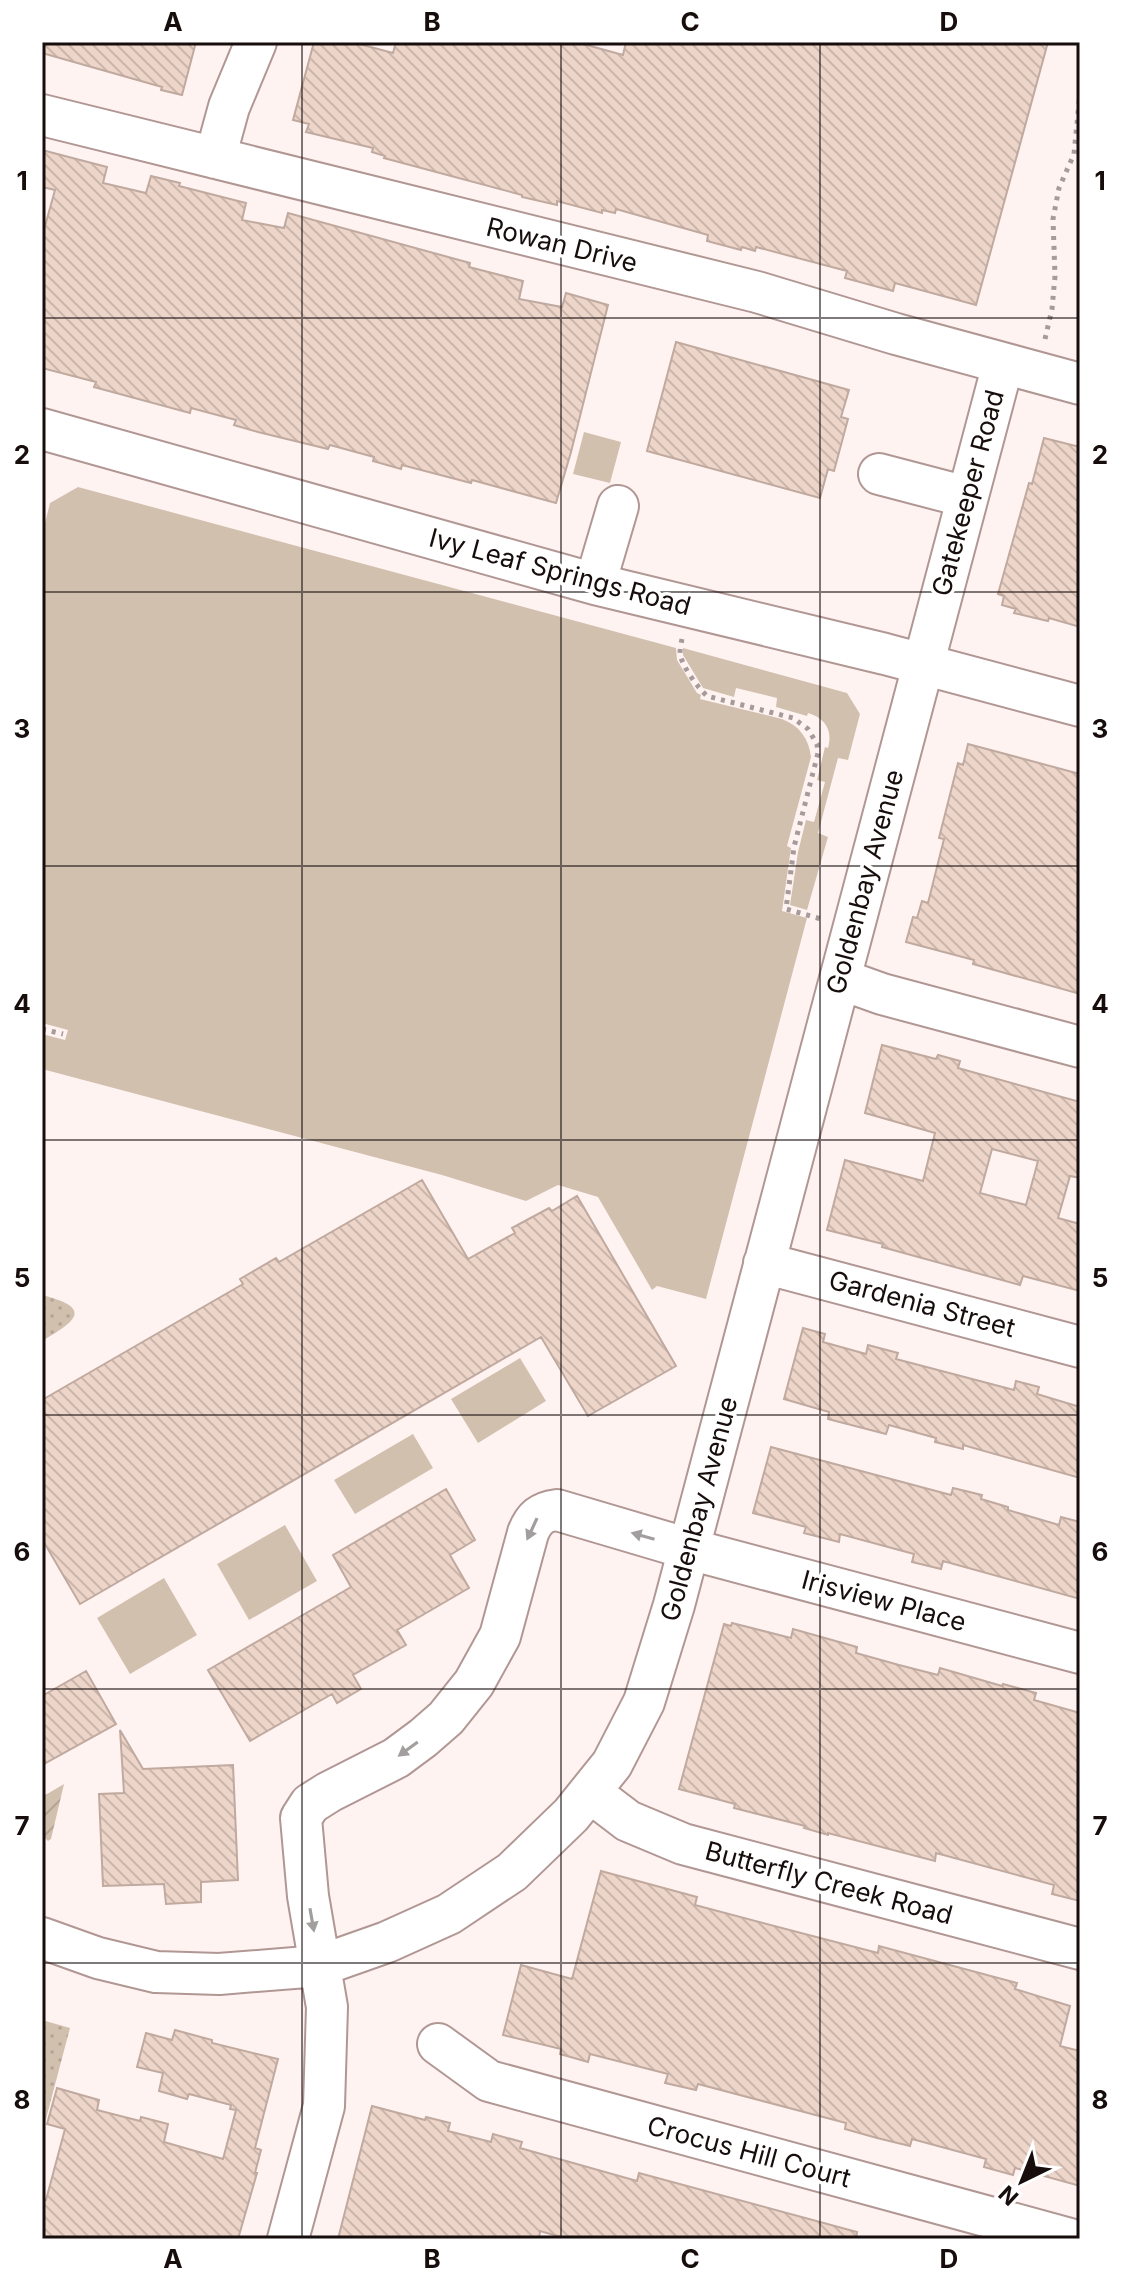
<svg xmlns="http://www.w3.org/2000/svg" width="1122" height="2281" viewBox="0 0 1122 2281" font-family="Inter,sans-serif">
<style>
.grass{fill:#d2c0af}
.park{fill:url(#park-dots)}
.garden{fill:url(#garden-furrows)}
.building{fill:url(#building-back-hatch);stroke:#c0a99e;stroke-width:2;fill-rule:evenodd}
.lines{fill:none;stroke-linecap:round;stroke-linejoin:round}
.minor-casing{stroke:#b19794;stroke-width:44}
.path{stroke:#a69b9a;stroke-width:5;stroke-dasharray:4 6;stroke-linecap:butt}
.minor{stroke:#fff;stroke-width:40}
.oneway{fill:#a29e9e}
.grid{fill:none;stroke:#160d0c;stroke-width:2;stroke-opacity:0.55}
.labels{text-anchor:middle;stroke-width:7;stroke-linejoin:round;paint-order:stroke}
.street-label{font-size:26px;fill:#160d0c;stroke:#fff}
.neatline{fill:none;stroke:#160d0c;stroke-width:3}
.grid-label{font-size:26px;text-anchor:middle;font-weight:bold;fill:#160d0c}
</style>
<defs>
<pattern id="park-dots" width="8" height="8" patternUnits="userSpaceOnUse" patternTransform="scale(2)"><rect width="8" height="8" fill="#d2c0af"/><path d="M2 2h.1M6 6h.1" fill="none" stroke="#b4a495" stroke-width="1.8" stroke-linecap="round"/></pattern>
<pattern id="garden-furrows" width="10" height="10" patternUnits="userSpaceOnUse" patternTransform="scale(2)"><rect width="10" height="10" fill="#d2c0af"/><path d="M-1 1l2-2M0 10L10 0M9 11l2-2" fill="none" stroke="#b4a495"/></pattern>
<pattern id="building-back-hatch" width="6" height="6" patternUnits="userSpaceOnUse" patternTransform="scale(2)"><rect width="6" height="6" fill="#eed5ca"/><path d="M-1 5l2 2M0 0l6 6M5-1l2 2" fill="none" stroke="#cbb6ac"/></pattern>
</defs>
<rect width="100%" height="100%" fill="#fff3f2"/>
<path class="grass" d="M 584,432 L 621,442 L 610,483 L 573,474 Z
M 78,487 L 676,648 L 677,660 L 697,693 L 701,695 L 700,699 L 782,719 C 800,726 809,739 811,757 L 787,846 L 791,848 L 782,911 L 807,918 L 706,1299 L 657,1286 L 652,1290 L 598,1197 L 558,1185 L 526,1201 L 442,1175 L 42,1069 L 42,1034 L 65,1040 L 68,1030 L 42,1023 L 42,535 L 50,503 Z
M 683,648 L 847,693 L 860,714 L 848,760 L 838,758 L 818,833 L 828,837 L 807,910 L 790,905 L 798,852 L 806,820 L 814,822 L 825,782 L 817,780 L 825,747 L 828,748 C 833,730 825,718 808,713 L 807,716 L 776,707 L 777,698 L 736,688 L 734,697 L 703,688 L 683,655 Z
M 520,1358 L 546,1401 L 478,1443 L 451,1399 Z
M 413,1434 L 433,1468 L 355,1514 L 334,1480 Z
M 285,1525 L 317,1581 L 249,1620 L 217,1564 Z
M 164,1578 L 197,1635 L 130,1674 L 97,1618 Z"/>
<path class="park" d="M 42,1295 C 94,1308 76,1321 42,1341 Z
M 42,2020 L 70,2028 L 42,2134 Z"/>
<path class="garden" d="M 64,1784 L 51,1839 L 48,1841 L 42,1835 L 42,1797 Z"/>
<path class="building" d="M 42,42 L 196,42 L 182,95 L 161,90 L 162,87 L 42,53 Z
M 314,42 L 352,42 L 393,53 L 396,42 L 576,42 L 623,55 L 626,42 L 1048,42 L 976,305 L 895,283 L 893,291 L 845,278 L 847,271 L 756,247 L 755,251 L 742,247 L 741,250 L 707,241 L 708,235 L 616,209 L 615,213 L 602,210 L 602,213 L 557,201 L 557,205 L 522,197 L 522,195 L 384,158 L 385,156 L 372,152 L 373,148 L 306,132 L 309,124 L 293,120 Z
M 42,150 L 107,167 L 103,183 L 146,193 L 151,176 L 180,183 L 179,186 L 246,203 L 242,220 L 284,228 L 288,213 L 470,263 L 469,267 L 523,281 L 519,299 L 562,307 L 566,293 L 608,305 L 571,452 L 556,503 L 472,480 L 471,483 L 402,465 L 401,469 L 373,461 L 374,457 L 330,445 L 328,449 L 258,432 L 234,425 L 236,420 L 191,408 L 190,413 L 94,387 L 96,382 L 42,368 L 42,237 L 55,190 L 42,187 Z
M 676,342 L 849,390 L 841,417 L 848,419 L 834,471 L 828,469 L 820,498 L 647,451 Z
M 1044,438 L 1080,447 L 1080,627 L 1049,618 L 1048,621 L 1014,613 L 1016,609 L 1002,605 L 1004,596 L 998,594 L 1029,483 L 1032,484 Z
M 968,744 L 1080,774 L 1080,994 L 973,964 L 974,960 L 906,942 L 913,917 L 917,918 L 922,901 L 928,903 L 944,839 L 939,838 L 958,763 L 963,765 Z
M 882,1045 L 936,1059 L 938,1055 L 960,1061 L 958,1068 L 1080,1102 L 1080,1178 L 1070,1176 L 1058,1218 L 1080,1224 L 1080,1291 L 1023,1276 L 1020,1285 L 882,1247 L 883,1244 L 827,1230 L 845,1160 L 923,1181 L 935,1133 L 865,1113 ZM 992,1149 L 1038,1161 L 1026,1205 L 980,1193 Z
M 422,1180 L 468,1259 L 515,1233 L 512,1228 L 549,1208 L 552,1211 L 577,1196 L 676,1366 L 588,1416 L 541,1337 L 80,1604 L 42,1539 L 42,1400 L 243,1284 L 240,1279 L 276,1258 L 279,1262 Z
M 803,1328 L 825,1334 L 823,1342 L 866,1354 L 868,1345 L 898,1353 L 896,1359 L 1014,1390 L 1016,1381 L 1039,1387 L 1037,1394 L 1080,1407 L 1080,1478 L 963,1445 L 963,1449 L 935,1442 L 936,1438 L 889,1425 L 886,1434 L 828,1419 L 829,1412 L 784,1399 Z
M 771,1447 L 951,1495 L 953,1488 L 982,1495 L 981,1499 L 1008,1507 L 1008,1510 L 1059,1525 L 1061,1517 L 1080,1522 L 1080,1599 L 943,1561 L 941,1569 L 912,1562 L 914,1554 L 840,1534 L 839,1542 L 804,1533 L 806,1527 L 753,1513 Z
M 446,1489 L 475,1540 L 450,1555 L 469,1588 L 397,1630 L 406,1645 L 353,1675 L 361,1689 L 337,1703 L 332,1694 L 250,1741 L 208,1670 L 351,1587 L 333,1555 Z
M 732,1623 L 791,1638 L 793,1629 L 857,1647 L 856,1653 L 899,1665 L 938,1675 L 940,1668 L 1002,1686 L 1003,1684 L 1036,1693 L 1034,1700 L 1080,1713 L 1080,1901 L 1052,1894 L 1054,1885 L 936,1853 L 935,1861 L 828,1833 L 828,1835 L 804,1828 L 805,1826 L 734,1808 L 735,1804 L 679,1789 L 724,1624 L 731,1626 Z
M 86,1671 L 116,1724 L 42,1765 L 42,1696 Z
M 120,1730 L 143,1769 L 233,1765 L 238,1880 L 201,1882 L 201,1902 L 166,1904 L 164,1884 L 103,1886 L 99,1794 L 124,1793 Z
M 601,1871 L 697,1897 L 695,1905 L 801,1933 L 878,1953 L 879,1946 L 1017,1983 L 1015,1989 L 1070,2006 L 1060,2046 L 1080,2051 L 1080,2186 L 1015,2168 L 1013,2175 L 984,2167 L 986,2159 L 912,2139 L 910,2146 L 877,2138 L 845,2129 L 846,2123 L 698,2084 L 696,2090 L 665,2083 L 668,2074 L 590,2054 L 588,2062 L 560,2054 L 561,2049 L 503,2035 L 521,1965 L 572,1979 Z
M 175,2030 L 212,2040 L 212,2043 L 278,2059 L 255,2148 L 261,2150 L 255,2173 L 257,2173 L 238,2239 L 42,2239 L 42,2199 L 46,2200 L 65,2129 L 47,2124 L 57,2088 L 99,2100 L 97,2110 L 140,2121 L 141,2117 L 168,2124 L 164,2142 L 223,2159 L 236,2110 L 230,2109 L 231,2105 L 189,2094 L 187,2099 L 159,2091 L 163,2073 L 137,2067 L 146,2033 L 172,2040 Z
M 372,2106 L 425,2120 L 426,2117 L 450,2123 L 448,2131 L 491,2142 L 493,2134 L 522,2142 L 520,2148 L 637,2181 L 639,2173 L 857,2232 L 856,2239 L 568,2239 L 540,2231 L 539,2239 L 338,2239 Z"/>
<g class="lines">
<g class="minor-casing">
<path id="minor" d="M 42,115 L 757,292 L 896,334 L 1080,384
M 215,158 L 229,107 L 256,42
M 42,429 L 595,584 L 885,654 L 1080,706
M 879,474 L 967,497
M 595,584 L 618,506
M 840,979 L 882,994 L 1080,1047
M 764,1263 L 1080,1347
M 590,1792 L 628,1821 L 683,1844 L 1080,1949
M 42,1938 L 98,1958 L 156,1972 L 219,1974 L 319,1966 L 387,1942 L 449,1914 L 512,1872 L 571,1815 L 612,1764 L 644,1702 L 674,1605 L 1003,364
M 438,2044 L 489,2081 L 1070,2239
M 288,2239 L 324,2106 L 327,2007 L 308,1896 L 301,1818 L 310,1804 L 329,1792 L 396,1758 L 423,1738 L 446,1718 L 474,1683 L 500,1636 L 528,1533 C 534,1518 541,1512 557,1510 L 689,1549 L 1080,1653"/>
</g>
<path class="path" d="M 1045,339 L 1052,309 L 1055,276 L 1053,219 L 1059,188 L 1074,154 L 1080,93
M 682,639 C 681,643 680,650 680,653 C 681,665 698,688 707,696 L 793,718 L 808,729 L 817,744 L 818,753 L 794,847 L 786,909 L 821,919
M 42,1029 L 63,1034"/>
<use href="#minor" class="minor"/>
</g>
<defs><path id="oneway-solid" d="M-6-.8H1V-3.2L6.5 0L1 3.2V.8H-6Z" transform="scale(2)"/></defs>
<g class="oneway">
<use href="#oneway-solid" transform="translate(532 1529) rotate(115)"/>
<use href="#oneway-solid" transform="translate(643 1536) rotate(-164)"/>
<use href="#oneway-solid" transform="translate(408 1749) rotate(144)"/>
<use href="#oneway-solid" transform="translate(312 1920) rotate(80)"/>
</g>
<path class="grid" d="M 302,42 L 302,2239M 561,42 L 561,2239M 820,42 L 820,2239M 42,318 L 1080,318M 42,592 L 1080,592M 42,866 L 1080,866M 42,1140 L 1080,1140M 42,1415 L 1080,1415M 42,1689 L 1080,1689M 42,1963 L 1080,1963"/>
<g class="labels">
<g class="street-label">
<text transform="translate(562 245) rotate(14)" y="9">Rowan Drive</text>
<text transform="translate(968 493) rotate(-75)" y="9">Gatekeeper Road</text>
<text transform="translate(560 572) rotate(15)" y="9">Ivy Leaf Springs Road</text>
<text transform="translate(865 882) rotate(-75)" y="9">Goldenbay Avenue</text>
<text transform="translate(922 1304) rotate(15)" y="9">Gardenia Street</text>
<text transform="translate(699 1509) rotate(-75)" y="9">Goldenbay Avenue</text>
<text transform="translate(884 1601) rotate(15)" y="9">Irisview Place</text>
<text transform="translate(829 1883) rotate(15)" y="9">Butterfly Creek Road</text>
<text transform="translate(749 2152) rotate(15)" y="9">Crocus Hill Court</text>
</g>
</g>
<rect width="1122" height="2281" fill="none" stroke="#ffffff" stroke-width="88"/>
<g transform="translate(1022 2181) rotate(223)" stroke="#ffffff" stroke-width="6" paint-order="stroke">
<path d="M0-6L14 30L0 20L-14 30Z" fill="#160d0c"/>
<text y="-12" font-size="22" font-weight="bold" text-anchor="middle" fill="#160d0c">N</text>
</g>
<rect x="44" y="44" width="1034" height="2193" class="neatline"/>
<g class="grid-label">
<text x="173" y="31">A</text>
<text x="432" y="31">B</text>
<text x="690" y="31">C</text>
<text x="949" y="31">D</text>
<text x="22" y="190">1</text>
<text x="1100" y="190">1</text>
<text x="22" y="464">2</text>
<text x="1100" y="464">2</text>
<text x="22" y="738">3</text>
<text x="1100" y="738">3</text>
<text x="22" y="1013">4</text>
<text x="1100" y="1013">4</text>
<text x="22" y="1287">5</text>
<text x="1100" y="1287">5</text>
<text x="22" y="1561">6</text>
<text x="1100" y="1561">6</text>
<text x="22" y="1835">7</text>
<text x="1100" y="1835">7</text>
<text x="22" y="2109">8</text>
<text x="1100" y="2109">8</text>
<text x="173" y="2268">A</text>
<text x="432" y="2268">B</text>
<text x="690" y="2268">C</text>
<text x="949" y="2268">D</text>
</g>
</svg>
